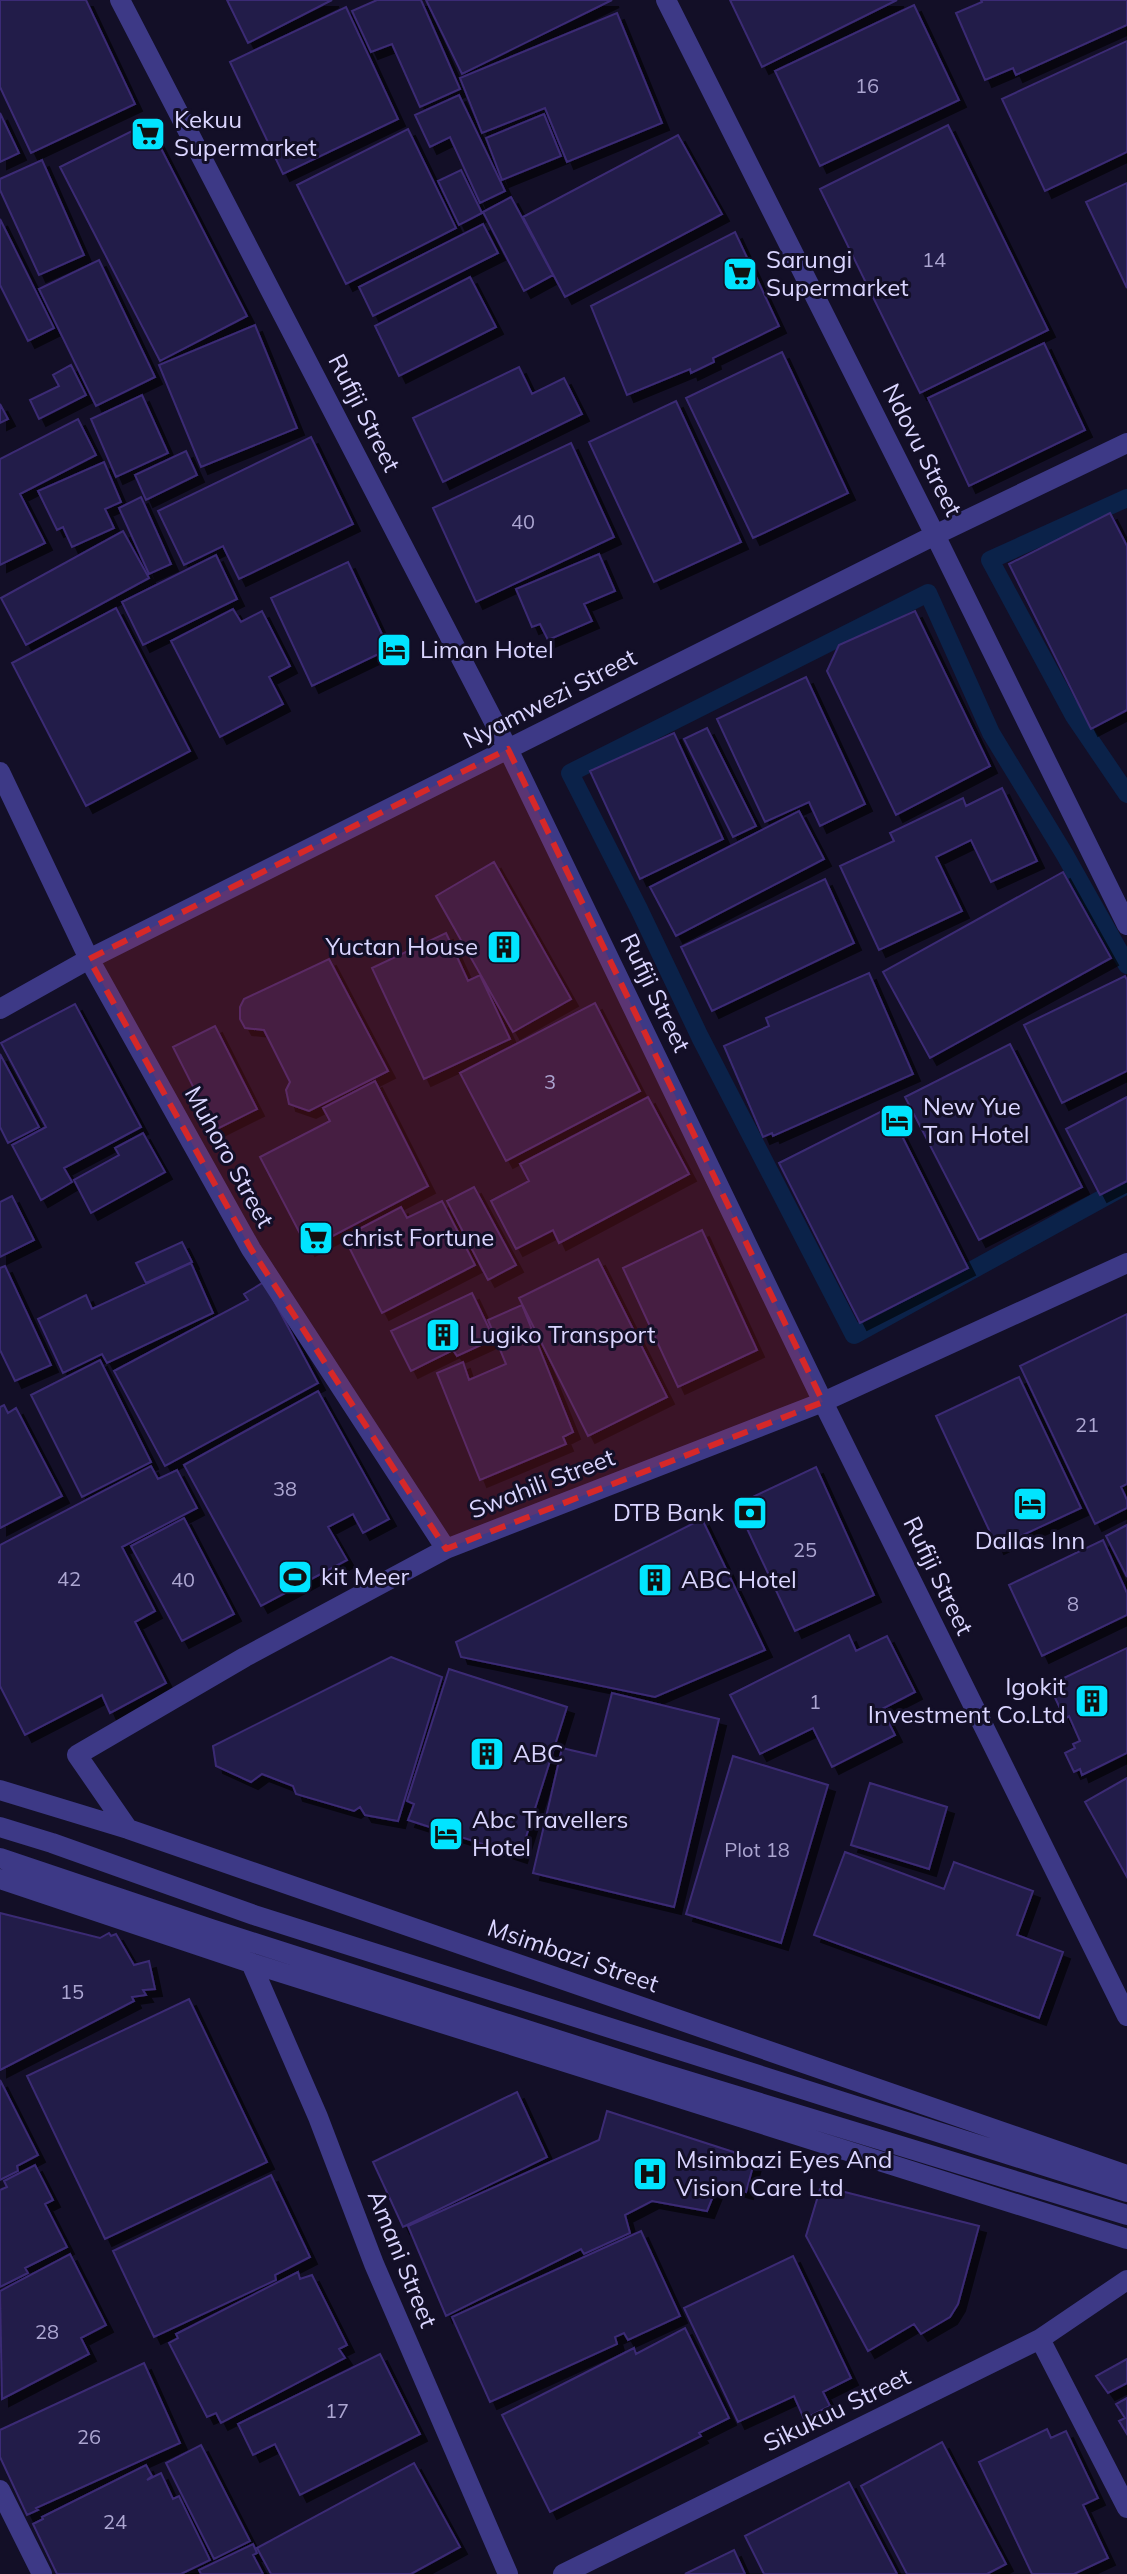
<svg xmlns="http://www.w3.org/2000/svg" width="1127" height="2574" viewBox="0 0 1127 2574" font-family="Mulish,sans-serif">
<style>
.lines{fill:none;stroke-linecap:round;stroke-linejoin:round}
.stream{stroke:#0b2249;stroke-width:18}
.building{fill:#241b48;stroke:#3b2c74;stroke-width:2;filter:url(#shadow)}
.minor{stroke:#3d3986;stroke-width:20}
.marked{fill:#d62828;fill-opacity:0.2;stroke:#d62828;stroke-width:6;stroke-dasharray:16 10;stroke-linejoin:round}
.labels{text-anchor:middle;stroke-width:6;stroke-linejoin:round;paint-order:stroke}
.number-label{font-size:20px;fill:#aca6d1}
.poi-label{font-size:24px;fill:#dad5ff;stroke:#130f27;text-anchor:start}
.street-label{font-size:24px;fill:#dad5ff;stroke:#130f27}
</style>
<defs>
<filter id="shadow"><feDropShadow dx="7" dy="7" stdDeviation="0" flood-color="#0009"/></filter>
</defs>
<rect width="100%" height="100%" fill="#130f27"/>
<g class="lines">
<path class="stream" d="M 1127,498 L 990,560 L 1074,716 L 1127,794
M 1127,965 L 1065,855 L 991,733 L 928,593 L 570,773 L 639,909 L 700,1037 L 854,1335 L 1127,1185"/>
</g>
<path class="building" d="M 0,0 L 86,0 L 135,104 L 31,153 L 0,87 Z
M 227,0 L 332,0 L 248,43 Z
M 377,0 L 421,0 L 460,89 L 420,107 L 392,44 L 371,52 L 352,11 Z
M 426,0 L 612,0 L 462,74 Z
M 730,0 L 897,0 L 762,67 Z
M 981,0 L 1127,0 L 1127,25 L 1016,75 L 1013,68 L 985,80 L 956,13 L 982,2 Z
M 914,5 L 959,100 L 820,166 L 775,71 Z
M 346,7 L 398,119 L 283,174 L 230,62 Z
M 617,13 L 662,123 L 567,162 L 545,108 L 482,133 L 460,78 Z
M 1127,41 L 1127,152 L 1045,191 L 1002,99 Z
M 459,95 L 505,191 L 480,203 L 450,137 L 430,147 L 415,115 Z
M 0,113 L 19,153 L 0,162 Z
M 544,114 L 561,156 L 502,180 L 486,138 Z
M 148,123 L 247,316 L 160,361 L 60,167 Z
M 948,125 L 1048,330 L 920,393 L 820,189 Z
M 408,129 L 456,228 L 346,284 L 297,185 Z
M 678,135 L 722,214 L 565,297 L 523,217 Z
M 42,160 L 84,255 L 39,275 L 0,190 L 0,179 Z
M 461,170 L 482,213 L 459,225 L 438,181 Z
M 1127,183 L 1127,288 L 1086,202 Z
M 511,197 L 553,275 L 524,291 L 483,212 Z
M 0,219 L 54,328 L 28,341 L 0,285 Z
M 483,224 L 498,253 L 373,316 L 359,287 Z
M 735,232 L 779,326 L 713,358 L 714,362 L 691,373 L 690,369 L 627,395 L 591,306 Z
M 99,260 L 155,377 L 96,406 L 39,289 Z
M 470,277 L 496,327 L 399,376 L 375,326 Z
M 255,325 L 297,428 L 201,467 L 159,365 Z
M 1044,343 L 1085,430 L 969,486 L 928,398 Z
M 782,352 L 848,493 L 753,538 L 686,398 Z
M 71,365 L 86,395 L 39,419 L 30,400 L 59,386 L 53,375 Z
M 519,367 L 532,394 L 564,378 L 582,414 L 443,482 L 413,418 Z
M 142,395 L 168,453 L 116,477 L 91,419 Z
M 676,401 L 741,542 L 654,582 L 589,442 Z
M 0,404 L 8,419 L 0,423 Z
M 78,419 L 96,455 L 20,494 L 45,543 L 0,565 L 0,459 Z
M 311,437 L 353,524 L 239,579 L 223,546 L 184,565 L 158,511 Z
M 571,443 L 614,537 L 476,602 L 433,508 Z
M 186,451 L 197,475 L 146,500 L 135,475 Z
M 104,462 L 121,502 L 105,509 L 114,528 L 72,547 L 63,527 L 57,530 L 38,491 Z
M 141,497 L 171,564 L 149,574 L 119,508 Z
M 1110,513 L 1127,546 L 1127,710 L 1091,729 L 1009,564 Z
M 123,531 L 149,578 L 26,645 L 1,598 Z
M 599,554 L 615,591 L 584,604 L 592,621 L 548,640 L 540,624 L 532,627 L 516,589 Z
M 216,555 L 237,599 L 143,645 L 122,602 Z
M 348,562 L 389,649 L 312,686 L 271,598 Z
M 116,608 L 190,751 L 86,806 L 12,663 Z
M 233,609 L 241,622 L 262,611 L 290,666 L 269,677 L 283,704 L 220,737 L 171,641 Z
M 915,611 L 990,766 L 896,815 L 827,671 L 839,645 Z
M 806,677 L 865,804 L 820,826 L 809,802 L 765,822 L 717,719 Z
M 707,728 L 756,826 L 733,837 L 684,739 Z
M 674,733 L 723,839 L 640,879 L 590,771 Z
M 1002,788 L 1037,861 L 991,882 L 971,840 L 936,857 L 962,911 L 879,950 L 840,866 L 894,841 L 890,833 L 963,798 L 966,806 Z
M 799,811 L 824,859 L 676,936 L 650,887 Z
M 494,862 L 571,999 L 513,1032 L 436,896 Z
M 1063,872 L 1111,958 L 930,1058 L 883,972 Z
M 825,879 L 854,943 L 712,1011 L 681,947 Z
M 446,933 L 468,981 L 480,975 L 510,1039 L 424,1079 L 372,968 Z
M 329,959 L 388,1071 L 309,1111 L 289,1104 L 286,1090 L 290,1082 L 264,1030 L 245,1028 L 240,1019 L 240,1007 L 244,999 Z
M 869,973 L 913,1074 L 773,1136 L 772,1133 L 763,1137 L 724,1046 L 769,1026 L 766,1018 Z
M 1125,976 L 1127,980 L 1127,1071 L 1062,1103 L 1024,1025 Z
M 595,1003 L 640,1091 L 506,1161 L 460,1073 Z
M 75,1004 L 141,1127 L 64,1168 L 72,1182 L 41,1200 L 12,1145 L 46,1127 L 1,1043 Z
M 215,1026 L 257,1109 L 215,1130 L 173,1047 Z
M 1010,1044 L 1082,1187 L 979,1240 L 905,1097 Z
M 0,1054 L 39,1127 L 8,1143 L 0,1127 Z
M 375,1081 L 428,1186 L 308,1249 L 260,1157 L 330,1121 L 323,1108 Z
M 648,1097 L 689,1174 L 559,1243 L 553,1230 L 516,1249 L 491,1201 L 529,1181 L 520,1164 Z
M 1127,1097 L 1127,1181 L 1100,1195 L 1066,1129 Z
M 888,1108 L 968,1268 L 860,1323 L 779,1163 Z
M 143,1133 L 165,1172 L 91,1213 L 74,1180 L 119,1155 L 115,1148 Z
M 474,1187 L 516,1265 L 488,1280 L 447,1201 Z
M 12,1196 L 34,1240 L 0,1257 L 0,1202 Z
M 442,1201 L 475,1265 L 382,1313 L 344,1237 L 401,1207 L 407,1218 Z
M 702,1230 L 757,1350 L 678,1387 L 623,1268 Z
M 182,1242 L 192,1262 L 146,1283 L 136,1263 Z
M 598,1259 L 667,1397 L 588,1436 L 519,1298 Z
M 191,1263 L 213,1313 L 107,1363 L 102,1354 L 63,1373 L 38,1319 L 86,1295 L 92,1309 Z
M 5,1266 L 51,1365 L 15,1381 L 0,1350 L 0,1268 Z
M 264,1282 L 318,1383 L 165,1466 L 114,1371 L 248,1300 L 244,1294 Z
M 472,1293 L 494,1339 L 457,1356 L 453,1350 L 411,1371 L 391,1331 Z
M 522,1305 L 573,1432 L 563,1437 L 566,1444 L 480,1480 L 437,1373 L 463,1362 L 469,1380 L 506,1364 L 488,1320 Z
M 1127,1314 L 1127,1484 L 1121,1487 L 1127,1500 L 1127,1508 L 1095,1524 L 1020,1366 Z
M 100,1360 L 151,1462 L 82,1497 L 31,1395 Z
M 1019,1377 L 1081,1508 L 997,1547 L 936,1416 Z
M 318,1391 L 389,1519 L 363,1533 L 353,1514 L 328,1527 L 347,1560 L 261,1606 L 184,1465 Z
M 4,1405 L 8,1413 L 16,1408 L 62,1496 L 0,1528 L 0,1407 Z
M 151,1466 L 158,1479 L 177,1470 L 197,1508 L 122,1547 L 155,1611 L 135,1622 L 166,1683 L 110,1713 L 102,1695 L 25,1735 L 0,1686 L 0,1545 Z
M 816,1467 L 874,1595 L 795,1631 L 736,1505 Z
M 184,1518 L 234,1614 L 182,1641 L 131,1546 Z
M 702,1519 L 765,1650 L 655,1697 L 461,1657 L 456,1642 Z
M 1127,1525 L 1127,1577 L 1106,1536 Z
M 1103,1540 L 1127,1593 L 1127,1615 L 1042,1656 L 1009,1585 Z
M 849,1635 L 856,1651 L 887,1636 L 915,1692 L 882,1709 L 895,1735 L 832,1767 L 813,1728 L 760,1754 L 730,1695 Z
M 1127,1648 L 1127,1753 L 1082,1775 L 1080,1769 L 1074,1772 L 1065,1753 L 1075,1748 L 1073,1744 L 1080,1741 L 1069,1716 L 1065,1719 L 1049,1685 Z
M 391,1657 L 442,1677 L 398,1821 L 365,1815 L 360,1807 L 354,1811 L 296,1794 L 293,1786 L 262,1774 L 251,1782 L 216,1766 L 213,1746 Z
M 449,1669 L 567,1707 L 520,1856 L 408,1820 L 414,1804 L 407,1801 Z
M 612,1693 L 719,1719 L 674,1907 L 533,1873 L 562,1748 L 596,1756 Z
M 733,1756 L 828,1785 L 781,1943 L 686,1914 Z
M 1127,1778 L 1127,1877 L 1085,1802 Z
M 870,1783 L 947,1807 L 929,1869 L 851,1845 Z
M 845,1852 L 944,1889 L 954,1862 L 1033,1891 L 1017,1935 L 1063,1952 L 1039,2018 L 814,1935 Z
M 0,1913 L 100,1938 L 109,1933 L 111,1936 L 116,1934 L 134,1965 L 149,1961 L 155,1989 L 143,1990 L 146,1995 L 132,1997 L 134,2001 L 0,2070 Z
M 189,1999 L 267,2162 L 105,2239 L 27,2076 Z
M 0,2080 L 38,2155 L 17,2166 L 18,2171 L 0,2180 Z
M 517,2092 L 547,2157 L 403,2227 L 373,2162 Z
M 607,2111 L 755,2159 L 746,2192 L 718,2184 L 707,2211 L 652,2201 L 625,2215 L 630,2233 L 584,2254 L 581,2249 L 446,2316 L 408,2226 L 599,2140 Z
M 35,2165 L 53,2200 L 45,2204 L 67,2247 L 25,2268 L 28,2273 L 0,2287 L 0,2190 L 7,2187 L 4,2181 Z
M 271,2175 L 310,2257 L 275,2275 L 276,2280 L 154,2337 L 113,2251 Z
M 821,2186 L 979,2226 L 958,2304 L 950,2317 L 921,2334 L 914,2324 L 868,2351 L 806,2236 Z
M 641,2231 L 680,2316 L 628,2340 L 624,2333 L 615,2337 L 617,2344 L 490,2402 L 452,2317 Z
M 70,2254 L 106,2325 L 81,2338 L 89,2354 L 2,2399 L 0,2291 Z
M 793,2256 L 851,2378 L 823,2392 L 830,2406 L 804,2419 L 794,2396 L 738,2422 L 684,2308 Z
M 298,2272 L 300,2279 L 312,2275 L 347,2345 L 339,2349 L 345,2358 L 221,2423 L 216,2413 L 207,2417 L 169,2343 L 178,2338 L 176,2334 Z
M 685,2328 L 729,2418 L 699,2433 L 701,2436 L 550,2512 L 502,2415 L 634,2348 L 636,2354 Z
M 380,2354 L 420,2434 L 300,2495 L 275,2444 L 253,2455 L 238,2424 Z
M 1127,2359 L 1127,2383 L 1108,2393 L 1096,2376 Z
M 144,2363 L 180,2443 L 36,2508 L 38,2510 L 27,2515 L 0,2457 L 0,2430 Z
M 1127,2398 L 1127,2434 L 1119,2421 L 1125,2418 L 1116,2404 Z
M 1047,2429 L 1051,2438 L 1066,2431 L 1098,2498 L 1083,2505 L 1108,2558 L 1074,2574 L 1032,2574 L 979,2462 Z
M 942,2442 L 1006,2564 L 987,2574 L 907,2574 L 861,2486 Z
M 201,2445 L 250,2541 L 214,2559 L 166,2463 Z
M 414,2463 L 460,2547 L 411,2574 L 271,2574 L 257,2548 Z
M 146,2465 L 152,2476 L 147,2480 L 161,2473 L 173,2499 L 179,2496 L 210,2560 L 181,2574 L 57,2574 L 33,2524 L 43,2519 L 42,2517 Z
M 849,2482 L 897,2574 L 764,2574 L 745,2536 Z
M 253,2544 L 257,2553 L 253,2555 L 263,2574 L 201,2574 L 199,2570 Z
M 734,2550 L 745,2574 L 685,2574 Z"/>
<g class="lines">
<path class="minor" d="M 120,0 L 508,749 L 823,1402 L 1127,2016
M 666,0 L 935,535 L 1127,925
M 0,772 L 89,959 L 251,1249 L 446,1549
M 0,1009 L 89,959 L 935,535 L 1127,443
M 0,1790 L 128,1829 L 1127,2175
M 0,1827 L 52,1843 L 254,1915 L 1127,2192
M 128,1829 L 77,1755 L 245,1657 L 446,1549 L 823,1402 L 1127,1263
M 0,1858 L 211,1929 L 655,2071 L 1127,2215
M 0,1879 L 251,1963 L 1127,2239
M 251,1963 L 318,2117 L 374,2264 L 508,2574
M 1040,2339 L 1127,2508
M 0,2490 L 42,2574
M 563,2574 L 1040,2339 L 1127,2280"/>
</g>
<path class="marked" d="M 508,749 L 823,1402 L 446,1549 L 251,1249 L 89,959 Z"/>
<defs>
<g id="supermarket-square" transform="scale(1.8)"><rect x="-9" y="-9" width="18" height="18" rx="4" fill="#01e4ff" stroke="#130f27"/><path d="M-6-5.5h2.5l.6 2H6L4.5 2H-2.5L-4.4-4H-6ZM-1.5 3.2a1.3 1.3 0 1 0 .1 0ZM3 3.2a1.3 1.3 0 1 0 .1 0Z" fill="#111"/></g>
<g id="hotel-square" transform="scale(1.8)"><rect x="-9" y="-9" width="18" height="18" rx="4" fill="#01e4ff" stroke="#130f27"/><path d="M-6-4.5h1.5V1H6V5H4.5V3h-9V5H-6ZM-4 0a1.8 1.8 0 1 1 3.6 0ZM.5 0V-2.5h3Q6-2.5 6 0Z" fill="#111"/></g>
<g id="building-square" transform="scale(1.8)"><rect x="-9" y="-9" width="18" height="18" rx="4" fill="#01e4ff" stroke="#130f27"/><path d="M-4-6H4V6H1V3H-1V6H-4ZM-2.5-4.3h1.7v1.8h-1.7ZM.8-4.3h1.7v1.8H.8ZM-2.5-1h1.7V.8h-1.7ZM.8-1h1.7V.8H.8Z" fill="#111"/></g>
<g id="bank-square" transform="scale(1.8)"><rect x="-9" y="-9" width="18" height="18" rx="4" fill="#01e4ff" stroke="#130f27"/><path d="M-6-4H6V4H-6ZM0-2.3a2.3 2.3 0 1 0 0 4.6a2.3 2.3 0 1 0 0-4.6Z" fill="#111"/></g>
<g id="stadium-square" transform="scale(1.8)"><rect x="-9" y="-9" width="18" height="18" rx="4" fill="#01e4ff" stroke="#130f27"/><path d="M0-5a6.5 5 0 1 0 0 10a6.5 5 0 1 0 0-10ZM-3.5-1.8h7v3.6h-7Z" fill="#111"/></g>
<g id="hospital-square" transform="scale(1.8)"><rect x="-9" y="-9" width="18" height="18" rx="4" fill="#01e4ff" stroke="#130f27"/><path d="M-5-5h3v3.5h4V-5h3V5h-3V1.5h-4V5h-3Z" fill="#111"/></g>
</defs>
<g fill-rule="evenodd">
<use href="#supermarket-square" x="148" y="134"/>
<use href="#supermarket-square" x="740" y="274"/>
<use href="#hotel-square" x="394" y="650"/>
<use href="#building-square" x="504" y="947"/>
<use href="#hotel-square" x="897" y="1121"/>
<use href="#supermarket-square" x="316" y="1238"/>
<use href="#building-square" x="443" y="1335"/>
<use href="#hotel-square" x="1030" y="1504"/>
<use href="#bank-square" x="750" y="1513"/>
<use href="#stadium-square" x="295" y="1577"/>
<use href="#building-square" x="655" y="1580"/>
<use href="#building-square" x="1092" y="1701"/>
<use href="#building-square" x="487" y="1754"/>
<use href="#hotel-square" x="446" y="1834"/>
<use href="#hospital-square" x="650" y="2174"/>
</g>
<g class="labels">
<g class="number-label">
<text x="867" y="93">16</text>
<text x="934" y="267">14</text>
<text x="523" y="529">40</text>
<text x="550" y="1089">3</text>
<text x="1087" y="1432">21</text>
<text x="285" y="1496">38</text>
<text x="805" y="1557">25</text>
<text x="69" y="1586">42</text>
<text x="183" y="1587">40</text>
<text x="1073" y="1611">8</text>
<text x="815" y="1709">1</text>
<text x="757" y="1857">Plot 18</text>
<text x="72" y="1999">15</text>
<text x="47" y="2339">28</text>
<text x="337" y="2418">17</text>
<text x="89" y="2444">26</text>
<text x="115" y="2529">24</text>
</g>
<g class="poi-label">
<text x="174" y="128">Kekuu<tspan x="174" dy="28">Supermarket</tspan></text>
<text x="766" y="268">Sarungi<tspan x="766" dy="28">Supermarket</tspan></text>
<text x="420" y="658">Liman Hotel</text>
<text x="478" y="955" text-anchor="end">Yuctan House</text>
<text x="923" y="1115">New Yue<tspan x="923" dy="28">Tan Hotel</tspan></text>
<text x="342" y="1246">christ Fortune</text>
<text x="469" y="1343">Lugiko Transport</text>
<text x="724" y="1521" text-anchor="end">DTB Bank</text>
<text x="1030" y="1549" text-anchor="middle">Dallas Inn</text>
<text x="321" y="1585">kit Meer</text>
<text x="681" y="1588">ABC Hotel</text>
<text x="1066" y="1695" text-anchor="end">Igokit<tspan x="1066" dy="28">Investment Co.Ltd</tspan></text>
<text x="513" y="1762">ABC</text>
<text x="472" y="1828">Abc Travellers<tspan x="472" dy="28">Hotel</tspan></text>
<text x="676" y="2168">Msimbazi Eyes And<tspan x="676" dy="28">Vision Care Ltd</tspan></text>
</g>
<g class="street-label">
<text transform="translate(364 413) rotate(63)" y="8">Rufiji Street</text>
<text transform="translate(922 450) rotate(63)" y="8">Ndovu Street</text>
<text transform="translate(550 699) rotate(-27)" y="8">Nyamwezi Street</text>
<text transform="translate(655 993) rotate(64)" y="8">Rufiji Street</text>
<text transform="translate(229 1157) rotate(61)" y="8">Muhoro Street</text>
<text transform="translate(542 1484) rotate(-21)" y="8">Swahili Street</text>
<text transform="translate(938 1576) rotate(64)" y="8">Rufiji Street</text>
<text transform="translate(573 1956) rotate(19)" y="8">Msimbazi Street</text>
<text transform="translate(402 2259) rotate(68)" y="8">Amani Street</text>
<text transform="translate(837 2410) rotate(-26)" y="8">Sikukuu Street</text>
</g>
</g>
</svg>
